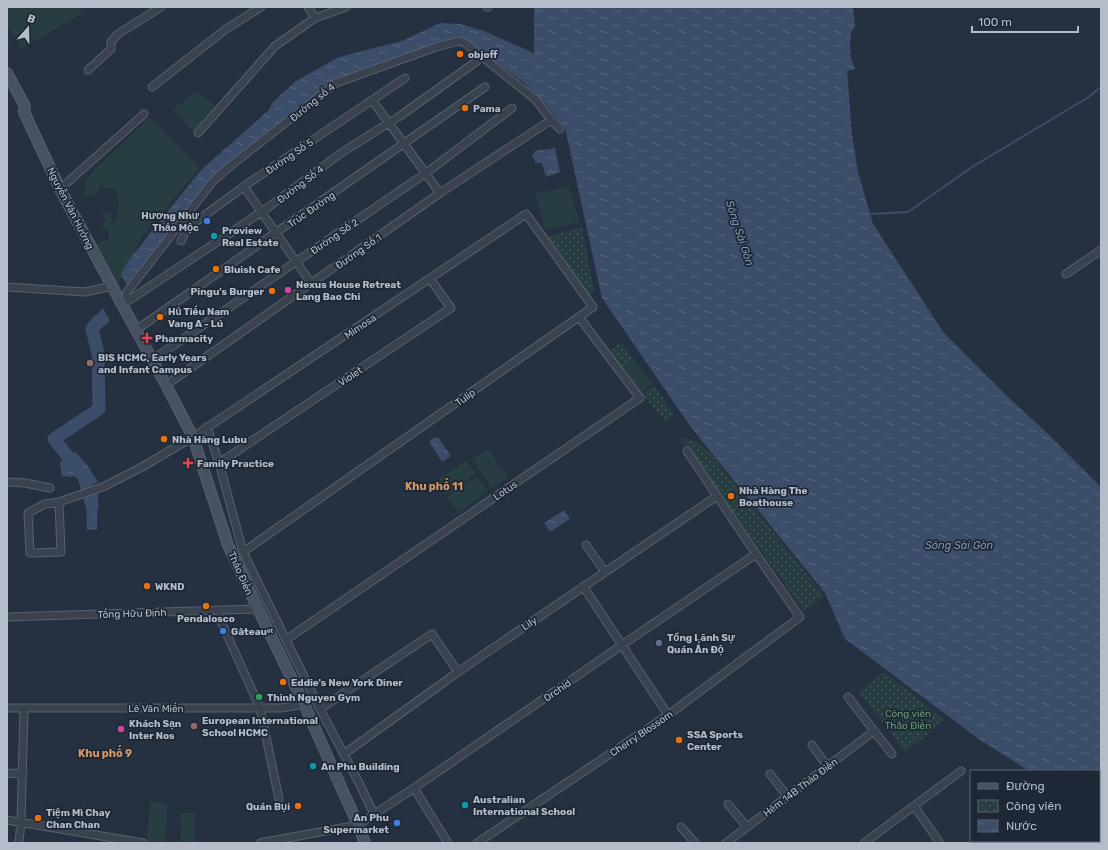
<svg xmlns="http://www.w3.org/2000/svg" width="1108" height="850" viewBox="0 0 1108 850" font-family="Rubik,sans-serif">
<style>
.grass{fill:#273d41}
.park{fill:url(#park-dots)}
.water{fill:url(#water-ripples)}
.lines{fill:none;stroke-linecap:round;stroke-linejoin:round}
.stream{stroke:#3b4d68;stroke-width:2}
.river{stroke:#3b4d68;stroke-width:13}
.street-casing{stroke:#57606d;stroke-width:9}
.secondary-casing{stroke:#57606d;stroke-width:12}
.street{stroke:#3a424f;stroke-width:7}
.secondary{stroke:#485162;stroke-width:10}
.food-dot{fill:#e8710a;stroke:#1e2735;stroke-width:1.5}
.shop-dot{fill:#3f7fe0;stroke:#1e2735;stroke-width:1.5}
.culture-dot{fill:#0f9aa8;stroke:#1e2735;stroke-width:1.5}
.hotel-dot{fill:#d1479c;stroke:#1e2735;stroke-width:1.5}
.health-dot{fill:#e0444e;stroke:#1e2735;stroke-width:1.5}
.education-dot{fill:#8d6e63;stroke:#1e2735;stroke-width:1.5}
.service-dot{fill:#5c6f8a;stroke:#1e2735;stroke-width:1.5}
.leisure-dot{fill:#2e9e5b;stroke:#1e2735;stroke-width:1.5}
.labels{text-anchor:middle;stroke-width:3.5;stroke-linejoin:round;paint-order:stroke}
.poi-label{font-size:10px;font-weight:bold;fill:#b6bdca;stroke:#1e2735;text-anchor:start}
.street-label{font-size:10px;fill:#b6bdca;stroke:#1e2735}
.park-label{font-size:10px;fill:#6d9b79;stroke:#1e2735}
.water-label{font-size:11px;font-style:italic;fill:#7e93b1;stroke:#1e2735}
.neighbourhood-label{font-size:11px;font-weight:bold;fill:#d49867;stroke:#1e2735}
</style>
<defs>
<pattern id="park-dots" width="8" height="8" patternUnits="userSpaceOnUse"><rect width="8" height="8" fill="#273d41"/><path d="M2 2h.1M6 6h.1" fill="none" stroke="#44575b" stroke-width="1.8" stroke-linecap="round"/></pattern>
<pattern id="water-ripples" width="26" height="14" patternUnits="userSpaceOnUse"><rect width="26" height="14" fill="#3b4d68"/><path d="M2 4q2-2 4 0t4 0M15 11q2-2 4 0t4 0" fill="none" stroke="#55657c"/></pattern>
</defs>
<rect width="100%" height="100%" fill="#253040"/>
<path class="grass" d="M 7,7 L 82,7 L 85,12 L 21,49 L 7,25 Z
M 197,92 L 217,107 L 194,133 L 172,109 Z
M 150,117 L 200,168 L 143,235 L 118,284 L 97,244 L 109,239 L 109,230 L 101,228 L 106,220 L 101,212 L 103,211 L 111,214 L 113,224 L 117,215 L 119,199 L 114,188 L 105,188 L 101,186 L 96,194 L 86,197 L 84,191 L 86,187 L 84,182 L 96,168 Z
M 569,186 L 580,222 L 546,230 L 535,194 Z
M 635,361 L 653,384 L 641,393 L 623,370 Z
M 488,449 L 508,477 L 492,488 L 472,460 Z
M 466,460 L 476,474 L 446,495 L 436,481 Z
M 477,476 L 488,491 L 458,513 L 447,497 Z
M 150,802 L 167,803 L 165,843 L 147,842 Z
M 195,812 L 195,843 L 181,843 L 180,813 Z"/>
<path class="park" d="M 582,227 L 594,291 L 588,295 L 547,237 Z
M 621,342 L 635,361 L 623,370 L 609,351 Z
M 654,386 L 674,414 L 665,421 L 642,394 Z
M 680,437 L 696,441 L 712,455 L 824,596 L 804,611 Z
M 884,672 L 945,720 L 905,752 L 859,692 Z"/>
<path class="water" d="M 534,7 L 853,7 L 855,26 L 851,33 L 850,46 L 851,58 L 855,69 L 847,71 L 852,135 L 858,172 L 873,224 L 944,333 L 1011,400 L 1044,430 L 1101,487 L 1101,817 L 1099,815 L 1099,771 L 1029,771 L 980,740 L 845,639 L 825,593 L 690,426 L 602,298 L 565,128 L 537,95 L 523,82 L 462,37 L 333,80 L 308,102 L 227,164 L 213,177 L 129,286 L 127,286 L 121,274 L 129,260 L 201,170 L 269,110 L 272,103 L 296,81 L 339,57 L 402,41 L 440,23 L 460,24 L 484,31 L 534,53 Z
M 555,148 L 560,172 L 546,177 L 542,163 L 536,163 L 532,155 L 535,151 Z
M 103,308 L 110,321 L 90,338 L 86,327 Z
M 438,437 L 451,456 L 442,462 L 430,443 L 431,439 Z
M 76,452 L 87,465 L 98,482 L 84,488 L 77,477 L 62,476 L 60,462 Z
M 98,492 L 97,529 L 87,530 L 86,496 Z
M 564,510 L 570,519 L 550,532 L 544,523 Z"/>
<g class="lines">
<path class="stream" d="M 870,214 L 908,212 L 972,167 L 1087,98 L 1101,87"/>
<path class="river" d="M 92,505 L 84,477 L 54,439 L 99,409 L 98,354 L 92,329 L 98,321"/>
<g class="street-casing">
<path id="street" d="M 308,7 L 315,18
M 487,7 L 488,7
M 88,70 L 111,49 L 111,42 L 118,34 L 161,7
M 152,87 L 226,29 L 261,7
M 372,100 L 440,193
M 198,133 L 275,46 L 315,18 L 346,7
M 244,187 L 311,283
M 60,189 L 144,114
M 181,241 L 185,233 L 194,223 L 253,180 L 405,78
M 1066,274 L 1101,250
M 7,287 L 85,292 L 112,286
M 128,301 L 126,295 L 127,292 L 213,181 L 229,167 L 336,83 L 436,47 L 459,41 L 465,43 L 535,99 L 551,120 L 560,129
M 125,303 L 220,240 L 270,206 L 341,153 L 400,116 L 477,61
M 136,330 L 485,87
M 152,360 L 426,173 L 512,108
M 166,385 L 440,193 L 551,120
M 207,427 L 219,463 L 243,552 L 320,709 L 358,781 L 374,814
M 219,463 L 451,308 L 430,279
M 7,482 L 25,483 L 50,488
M 59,502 L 61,552 L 30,553 L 28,513 L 45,504 L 59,502 L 105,486 L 142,467 L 193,437 L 526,214
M 586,545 L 605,572
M 243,552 L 593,307 L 526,214
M 583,586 L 668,715
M 7,617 L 258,609
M 219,617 L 260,708 L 279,799
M 287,639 L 640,398 L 579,317
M 848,697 L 892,754
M 7,708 L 281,708 L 304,704
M 320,709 L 432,634 L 458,672
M 812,745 L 827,766
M 344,754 L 458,672 L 717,496
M 7,773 L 23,774
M 770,774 L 787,796
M 414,788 L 448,843
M 728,804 L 747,827
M 914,806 L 940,843
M 7,820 L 143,843
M 681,827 L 695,843
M 1008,841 L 1010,843
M 19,843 L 21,822 L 24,708
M 260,843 L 358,825 L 414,788 L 622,645 L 756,554
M 477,843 L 668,715 L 800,617 L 756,554 L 687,451
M 726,843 L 874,731
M 864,843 L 961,771"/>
</g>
<g class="secondary-casing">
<path id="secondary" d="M 7,73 L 25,106 L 24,112 L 60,189 L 112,286 L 166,385 L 193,437 L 228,545 L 258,609 L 304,704 L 358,825 L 365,843
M 982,843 L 984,841"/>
</g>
<use href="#street" class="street"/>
<use href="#secondary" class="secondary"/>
</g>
<g class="food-dot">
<circle cx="460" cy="54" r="4"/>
<circle cx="465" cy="108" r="4"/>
<circle cx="216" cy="269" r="4"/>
<circle cx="272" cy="291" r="4"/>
<circle cx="160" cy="317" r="4"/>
<circle cx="164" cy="439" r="4"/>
<circle cx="731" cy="496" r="4"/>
<circle cx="147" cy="586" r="4"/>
<circle cx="206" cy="606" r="4"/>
<circle cx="283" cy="682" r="4"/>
<circle cx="679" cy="740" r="4"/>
<circle cx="298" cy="806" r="4"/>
<circle cx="38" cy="818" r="4"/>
</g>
<g class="shop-dot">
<circle cx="207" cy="221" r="4"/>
<circle cx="223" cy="631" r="4"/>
<circle cx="397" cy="823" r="4"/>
</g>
<g class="culture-dot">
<circle cx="214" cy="236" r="4"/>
<circle cx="313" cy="766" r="4"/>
<circle cx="465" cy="805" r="4"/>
</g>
<g class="hotel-dot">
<circle cx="288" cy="290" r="4"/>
<circle cx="121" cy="729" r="4"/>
</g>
<g class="health-dot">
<path d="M145 332h4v4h4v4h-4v4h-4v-4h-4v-4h4z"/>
<path d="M186 457h4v4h4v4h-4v4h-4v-4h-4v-4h4z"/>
</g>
<g class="education-dot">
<circle cx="90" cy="363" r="4"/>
<circle cx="194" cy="726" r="4"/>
</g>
<circle class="service-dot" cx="659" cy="643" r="4"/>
<circle class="leisure-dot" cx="259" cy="697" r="4"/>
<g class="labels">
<g class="poi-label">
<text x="468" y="58">objoff</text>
<text x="473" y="112">Pama</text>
<text x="199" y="219" text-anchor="end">Hương Như<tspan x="199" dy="12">Thảo Mộc</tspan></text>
<text x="222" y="234">Proview<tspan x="222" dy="12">Real Estate</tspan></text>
<text x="224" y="273">Bluish Cafe</text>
<text x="296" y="288">Nexus House Retreat<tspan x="296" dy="12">Lang Bao Chi</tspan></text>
<text x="264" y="295" text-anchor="end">Pingu's Burger</text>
<text x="168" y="315">Hủ Tiếu Nam<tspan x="168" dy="12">Vang A - Lú</tspan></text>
<text x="155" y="342">Pharmacity</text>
<text x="98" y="361">BIS HCMC, Early Years<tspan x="98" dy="12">and Infant Campus</tspan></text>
<text x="172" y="443">Nhà Hàng Lubu</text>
<text x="197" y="467">Family Practice</text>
<text x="739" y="494">Nhà Hàng The<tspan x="739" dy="12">Boathouse</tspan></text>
<text x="155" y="590">WKND</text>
<text x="206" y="622" text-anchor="middle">Pendalosco</text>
<text x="231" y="635">Gâteauᵉᵗ</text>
<text x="667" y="641">Tổng Lãnh Sự<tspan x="667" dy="12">Quán Ấn Độ</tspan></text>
<text x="291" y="686">Eddie's New York Diner</text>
<text x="267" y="701">Thinh Nguyen Gym</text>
<text x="202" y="724">European International<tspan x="202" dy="12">School HCMC</tspan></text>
<text x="129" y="727">Khách Sạn<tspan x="129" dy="12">Inter Nos</tspan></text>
<text x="687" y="738">SSA Sports<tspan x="687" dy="12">Center</tspan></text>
<text x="321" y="770">An Phu Building</text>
<text x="473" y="803">Australian<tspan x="473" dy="12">International School</tspan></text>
<text x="290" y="810" text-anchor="end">Quán Bụi</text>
<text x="46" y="816">Tiệm Mì Chay<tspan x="46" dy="12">Chan Chan</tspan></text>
<text x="389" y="821" text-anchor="end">An Phu<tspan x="389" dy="12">Supermarket</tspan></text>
</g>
<g class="street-label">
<text transform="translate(312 102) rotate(-39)" y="4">Đường số 4</text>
<text transform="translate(289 156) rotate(-34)" y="4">Đường Số 5</text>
<text transform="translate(300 184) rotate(-37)" y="4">Đường Số 4</text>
<text transform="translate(71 208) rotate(63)" y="4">Nguyễn Văn Hưởng</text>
<text transform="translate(311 209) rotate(-35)" y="4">Trúc Đường</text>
<text transform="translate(334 236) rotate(-34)" y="4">Đường Số 2</text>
<text transform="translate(358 251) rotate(-35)" y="4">Đường Số 1</text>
<text transform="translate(360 326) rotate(-34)" y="4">Mimosa</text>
<text transform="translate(350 376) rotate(-34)" y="4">Violet</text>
<text transform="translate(465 397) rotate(-35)" y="4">Tulip</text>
<text transform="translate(505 490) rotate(-34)" y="4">Lotus</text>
<text transform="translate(241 573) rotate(66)" y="4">Thảo Điền</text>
<text transform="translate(132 613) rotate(-2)" y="4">Tống Hữu Định</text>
<text transform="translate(529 623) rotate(-34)" y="4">Lily</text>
<text transform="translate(557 690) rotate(-35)" y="4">Orchid</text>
<text x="156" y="712">Lê Văn Miến</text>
<text transform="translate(641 733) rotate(-34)" y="4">Cherry Blossom</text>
<text transform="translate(800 787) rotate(-37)" y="4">Hẻm 14B Thảo Điền</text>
</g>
<g class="park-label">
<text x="908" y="717">Công viên<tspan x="908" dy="12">Thảo Điền</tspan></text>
</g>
<g class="water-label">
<text transform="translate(740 233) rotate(72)" y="4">Sông Sài Gòn</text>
<text x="959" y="549">Sông Sài Gòn</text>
</g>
<g class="neighbourhood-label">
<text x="434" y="490">Khu phố 11</text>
<text x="105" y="757">Khu phố 9</text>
</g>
</g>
<rect width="1108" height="850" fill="none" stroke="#b6bdca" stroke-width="16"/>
<rect x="970" y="770" width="130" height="72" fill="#1e2735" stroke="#5b6371"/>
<rect x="978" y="783" width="20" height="6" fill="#485162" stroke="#5b6371"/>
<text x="1006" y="790" font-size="12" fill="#b6bdca">Đường</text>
<rect x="978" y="800" width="20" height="12" fill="url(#park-dots)" stroke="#5b6371"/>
<text x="1006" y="810" font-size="12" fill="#b6bdca">Công viên</text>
<rect x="978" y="820" width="20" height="12" fill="url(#water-ripples)" stroke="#5b6371"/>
<text x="1006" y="830" font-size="12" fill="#b6bdca">Nước</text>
<g transform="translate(28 28) rotate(20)" stroke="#1e2735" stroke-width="3" paint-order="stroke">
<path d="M0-3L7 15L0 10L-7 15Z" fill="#b6bdca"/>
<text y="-6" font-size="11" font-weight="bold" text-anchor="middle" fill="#b6bdca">B</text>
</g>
<path d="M972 26v6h106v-6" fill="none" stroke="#b6bdca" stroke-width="2"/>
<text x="978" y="26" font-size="12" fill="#b6bdca" stroke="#1e2735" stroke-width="3" paint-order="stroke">100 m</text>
</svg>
